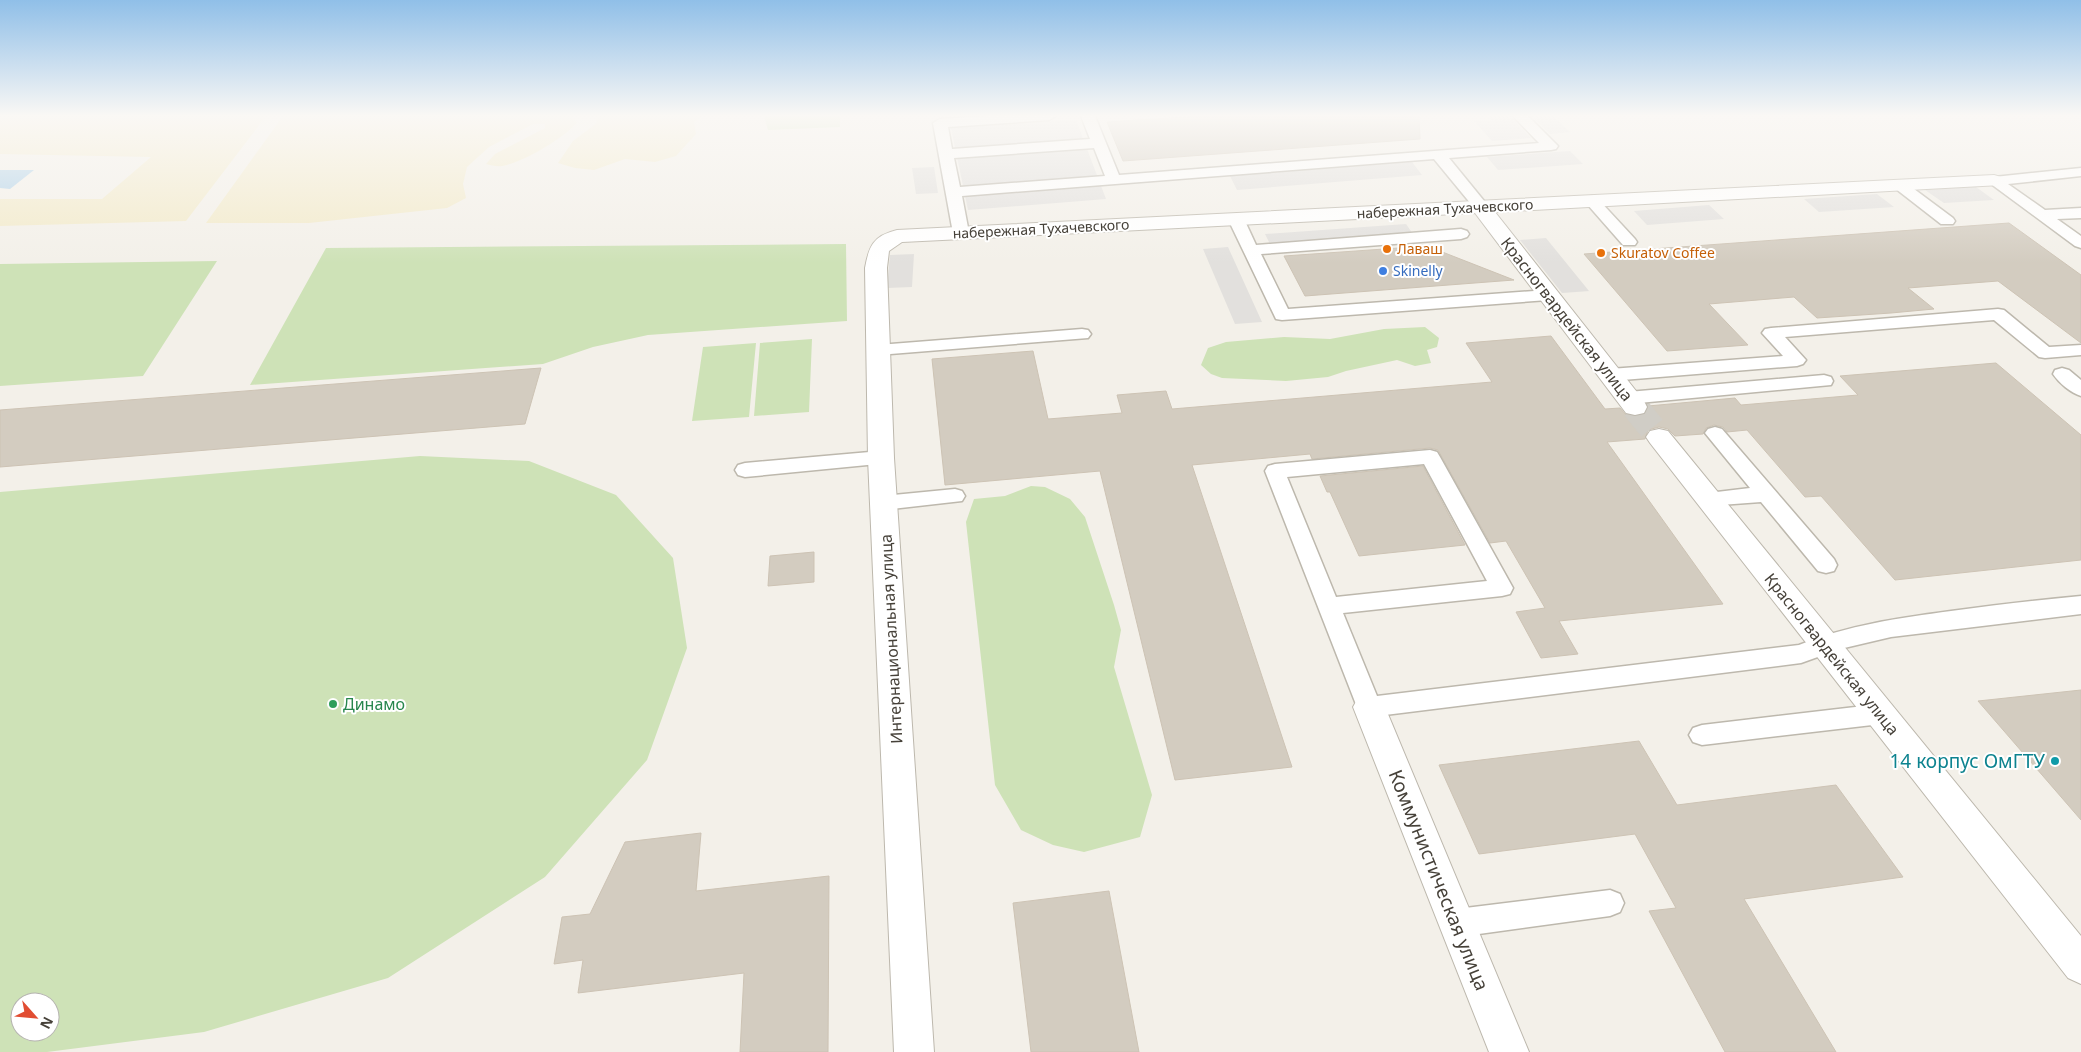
<svg xmlns="http://www.w3.org/2000/svg" width="2081" height="1052" viewBox="0 0 2081 1052" font-family="'Noto Sans',sans-serif">
<style>
.green{fill:#cee2b7;fill-rule:evenodd}
.sand{fill:#f2eaca}
.parking{fill:#e2e0dd}
.water{fill:#add0e8}
.building{fill:#d3ccc0;stroke:#cdc3b4}
.lines{fill:none;stroke-linecap:round;stroke-linejoin:round}
.minor-tunnel{stroke:#d0cdc6;stroke-width:27;stroke-dasharray:27 13;stroke-linecap:butt}
.service-casing{stroke:#bdb8ad;stroke-width:3}
.minor-casing{stroke:#bdb8ad;stroke-width:2}
.service{fill:#fff;fill-rule:evenodd}
.minor{fill:#fff;fill-rule:evenodd}
.food-dot{fill:#e8710a;stroke:#fff;stroke-width:2}
.shop-dot{fill:#3f7fe0;stroke:#fff;stroke-width:2}
.leisure-dot{fill:#2e9e5b;stroke:#fff;stroke-width:2}
.culture-dot{fill:#0f9aa8;stroke:#fff;stroke-width:2}
.labels{text-anchor:middle;stroke-width:4;stroke-linejoin:round;paint-order:stroke}
.far-street-label{font-size:14px;fill:#464139;stroke:#fff}
.far-food-label{font-size:14px;fill:#c56008;stroke:#fff;text-anchor:start}
.far-shop-label{font-size:14px;fill:#366cbe;stroke:#fff;text-anchor:start}
.street-label{font-size:16px;fill:#464139;stroke:#fff}
.leisure-label{font-size:16px;fill:#27864d;stroke:#fff;text-anchor:start}
.near-culture-label{font-size:19px;fill:#0d838f;stroke:#fff;text-anchor:end}
.near-street-label{font-size:19px;fill:#464139;stroke:#fff}
</style>
<rect width="100%" height="100%" fill="#f3f0e9"/>
<path class="green" d="M 764,116 L 840,116 L 840,127 L 768,130 Z
M 846,244 L 847,321 L 648,335 L 593,347 L 543,364 L 250,385 L 326,248 Z
M 217,261 L 143,376 L 0,386 L 0,264 Z
M 1425,327 L 1439,338 L 1437,347 L 1427,350 L 1431,363 L 1415,366 L 1397,360 L 1346,371 L 1328,377 L 1286,381 L 1222,378 L 1211,374 L 1201,365 L 1208,348 L 1226,342 L 1284,337 L 1330,339 L 1384,329 Z
M 812,339 L 809,412 L 754,416 L 760,343 Z
M 756,343 L 749,417 L 692,421 L 703,347 Z
M 420,456 L 529,461 L 616,495 L 673,558 L 687,648 L 647,760 L 545,877 L 388,978 L 204,1032 L 47,1052 L 0,1052 L 0,492 ZM 20,1002 L 50,1002 L 50,1032 L 20,1032 Z
M 1031,486 L 1045,487 L 1070,499 L 1085,517 L 1114,605 L 1121,630 L 1114,667 L 1152,795 L 1140,837 L 1084,852 L 1053,845 L 1021,830 L 995,785 L 966,522 L 974,499 L 1005,496 Z"/>
<path class="sand" d="M 0,116 L 266,116 L 186,221 L 0,226 L 0,199 L 102,199 L 151,157 L 0,154 Z
M 283,116 L 572,116 L 577,123 C 562,139 524,162 502,166 C 497,167 491,165 486,164 L 495,154 L 545,128 L 545,124 L 533,124 L 489,147 L 467,167 L 463,184 L 466,198 L 447,208 L 309,223 L 206,223 Z
M 596,116 L 703,116 L 694,122 L 696,134 L 676,156 L 655,162 L 625,159 L 594,170 L 575,168 L 558,163 L 573,141 L 597,123 Z"/>
<path class="parking" d="M 1488,116 L 1510,116 L 1531,138 L 1492,141 L 1474,121 L 1492,120 Z
M 1532,116 L 1553,116 L 1570,132 L 1550,134 Z
M 1076,120 L 1106,199 L 968,210 L 951,128 Z
M 1570,151 L 1583,164 L 1498,170 L 1487,157 Z
M 1412,162 L 1422,175 L 1237,190 L 1230,176 Z
M 934,167 L 938,193 L 916,194 L 912,168 Z
M 1976,187 L 1994,200 L 1944,203 L 1925,190 Z
M 1877,194 L 1894,207 L 1819,212 L 1804,199 Z
M 1709,205 L 1724,219 L 1647,225 L 1634,211 Z
M 1406,224 L 1413,234 L 1270,244 L 1265,234 Z
M 1546,238 L 1589,291 L 1590,291 L 1562,293 L 1520,240 Z
M 1228,247 L 1262,322 L 1235,324 L 1203,249 Z
M 914,254 L 912,287 L 887,288 L 890,255 Z"/>
<path class="water" d="M 0,170 L 34,170 L 10,189 L 0,188 Z"/>
<path class="building" d="M 1199,116 L 1419,116 L 1420,139 L 1123,161 L 1107,122 Z
M 2009,223 L 2081,275 L 2081,343 L 1998,281 L 1908,288 L 1934,309 L 1891,313 L 1817,318 L 1794,297 L 1709,304 L 1748,345 L 1667,351 L 1584,254 Z
M 1427,246 L 1514,280 L 1305,296 L 1284,256 Z
M 1551,336 L 1605,409 L 1620,408 L 1626,415 L 1635,417 L 1646,414 L 1648,406 L 1735,398 L 1741,405 L 1858,395 L 1840,376 L 1996,363 L 2081,435 L 2081,560 L 1895,580 L 1821,496 L 1805,497 L 1747,430 L 1727,432 L 1723,427 L 1714,425 L 1706,428 L 1703,434 L 1675,436 L 1668,429 L 1659,427 L 1648,430 L 1645,439 L 1607,442 L 1723,604 L 1559,621 L 1578,654 L 1541,658 L 1516,612 L 1545,608 L 1506,541 L 1490,543 L 1438,450 L 1430,448 L 1312,459 L 1310,454 L 1192,465 L 1292,767 L 1175,780 L 1100,471 L 945,485 L 932,359 L 1033,351 L 1048,419 L 1122,413 L 1117,395 L 1141,393 L 1166,391 L 1172,409 L 1492,382 L 1466,343 Z
M 541,368 L 525,424 L 0,467 L 0,410 Z
M 1423,466 L 1465,545 L 1359,556 L 1330,492 L 1327,492 L 1320,476 Z
M 814,552 L 814,582 L 768,586 L 770,556 Z
M 2081,690 L 2081,820 L 1978,701 Z
M 1639,741 L 1677,805 L 1836,785 L 1903,877 L 1744,899 L 1836,1052 L 1725,1052 L 1649,911 L 1676,908 L 1635,834 L 1479,854 L 1439,765 Z
M 701,833 L 696,891 L 829,876 L 828,1052 L 740,1052 L 744,973 L 578,993 L 583,960 L 554,964 L 562,917 L 590,914 L 625,842 Z
M 1109,891 L 1139,1052 L 1031,1052 L 1013,903 Z"/>
<g class="lines">
<path class="minor-tunnel" d="M 1635,407 L 1659,437"/>
<g class="service-casing">
<path id="service" d="M 989,116 L 1056,116 L 1049,120 L 948,127 L 952,149 L 1090,139 L 1081,116 L 1095,116 L 1119,175 L 1539,143 L 1513,116 L 1528,116 L 1558,146 L 1556,149 L 1551,150 L 1449,158 L 1489,207 L 1486,210 L 1476,210 L 1434,159 L 962,196 L 969,233 L 967,236 L 955,236 L 953,233 L 933,123 L 940,119 ZM 1094,148 L 1105,176 L 960,187 L 954,158 Z
M 2081,168 L 2081,176 L 2008,184 L 2045,210 L 2081,208 L 2081,218 L 2057,219 L 2081,236 L 2081,248 L 2075,246 L 1987,181 L 1989,178 L 1994,177 Z
M 1901,181 L 1906,183 L 1953,218 L 1955,221 L 1953,224 L 1941,224 L 1896,189 L 1893,186 L 1896,183 Z
M 1592,196 L 1597,198 L 1635,239 L 1637,242 L 1635,245 L 1623,245 L 1587,204 L 1584,201 L 1587,198 Z
M 1236,214 L 1242,216 L 1244,219 L 1256,245 L 1461,229 L 1467,231 L 1469,234 L 1467,237 L 1461,239 L 1261,254 L 1288,309 L 1548,290 L 1554,291 L 1557,295 L 1554,299 L 1548,300 L 1282,320 L 1276,319 L 1228,219 L 1230,216 Z
M 1998,309 L 2004,310 L 2049,347 L 2081,345 L 2081,355 L 2045,358 L 2039,357 L 1994,320 L 1785,337 L 1806,360 L 1803,364 L 1797,366 L 1610,381 L 1603,379 L 1601,375 L 1603,371 L 1610,369 L 1783,356 L 1762,333 L 1765,329 L 1771,328 Z
M 1082,329 L 1088,330 L 1091,334 L 1088,338 L 878,355 L 872,354 L 869,350 L 872,346 L 878,345 Z
M 2062,368 L 2069,370 L 2081,380 L 2081,396 C 2071,393 2059,383 2053,374 L 2055,370 Z
M 1824,375 L 1831,377 L 1833,381 L 1831,385 L 1628,404 L 1621,402 L 1619,398 L 1621,394 L 1628,392 Z
M 1715,427 L 1722,429 L 1834,559 L 1837,565 L 1834,571 L 1826,573 L 1818,571 L 1761,502 L 1707,506 L 1700,504 L 1697,499 L 1700,494 L 1750,488 L 1705,433 L 1708,429 Z
M 1430,450 L 1437,452 L 1440,457 L 1513,588 L 1510,594 L 1502,596 L 1343,613 L 1377,696 L 1799,645 C 1848,625 1899,618 1951,611 C 1995,605 2038,600 2081,596 L 2081,614 L 1891,637 L 1840,649 L 1801,663 L 1369,717 L 1360,714 L 1357,707 L 1265,471 L 1268,466 L 1275,464 ZM 1424,464 L 1487,581 L 1336,597 L 1287,477 Z
M 881,451 L 888,453 L 891,458 L 888,463 L 745,477 L 738,475 L 735,470 L 738,465 L 745,463 Z
M 955,489 L 962,491 L 965,496 L 962,501 L 883,510 L 876,508 L 873,503 L 876,498 L 883,496 Z
M 1881,704 L 1890,707 L 1893,714 L 1890,721 L 1881,724 L 1702,745 L 1693,742 L 1689,735 L 1693,728 L 1702,725 Z
M 1610,890 L 1620,894 L 1624,903 L 1620,912 L 1610,916 L 1457,937 L 1447,933 L 1443,923 L 1447,913 L 1457,909 Z"/>
</g>
<g class="minor-casing">
<path id="minor" d="M 1994,175 L 2001,177 L 2004,181 L 2001,185 L 1495,212 L 1644,401 L 1647,407 L 1644,413 L 1635,415 L 1626,413 L 1475,213 L 902,242 L 889,251 L 887,268 L 894,458 L 934,1052 L 894,1052 L 868,458 L 865,268 C 869,246 873,236 897,230 Z
M 1659,429 L 1668,431 L 2081,936 L 2081,984 L 2068,978 L 1650,443 L 1646,437 L 1650,431 Z
M 1369,694 L 1380,698 L 1385,707 L 1529,1052 L 1489,1052 L 1353,707 L 1358,698 Z"/>
</g>
<use href="#service" class="service"/>
<use href="#minor" class="minor"/>
</g>
<linearGradient id="sky" x2="0" y2="1"><stop stop-color="#90bfe8"/><stop offset="0.44" stop-color="#faf8f5"/><stop offset="1" stop-color="#faf8f5" stop-opacity="0"/></linearGradient>
<rect width="2081" height="263" fill="url(#sky)"/>
<g class="food-dot">
<circle cx="1387" cy="249" r="5"/>
<circle cx="1601" cy="253" r="5"/>
</g>
<circle class="shop-dot" cx="1383" cy="271" r="5"/>
<circle class="leisure-dot" cx="333" cy="704" r="5"/>
<circle class="culture-dot" cx="2055" cy="761" r="5"/>
<g class="labels">
<g class="far-street-label">
<text transform="translate(1445 209) rotate(-3)" y="5">набережная Тухачевского</text>
<text transform="translate(1041 229) rotate(-3)" y="5">набережная Тухачевского</text>
</g>
<g class="far-food-label">
<text x="1397" y="254">Лаваш</text>
<text x="1611" y="258">Skuratov Coffee</text>
</g>
<g class="far-shop-label">
<text x="1393" y="276">Skinelly</text>
</g>
<g class="street-label">
<text transform="translate(1567 319) rotate(52)" y="6">Красногвардейская улица</text>
<text transform="translate(891 639) rotate(-93)" y="6">Интернациональная улица</text>
<text transform="translate(1832 654) rotate(51)" y="6">Красногвардейская улица</text>
</g>
<g class="leisure-label">
<text x="343" y="710">Динамо</text>
</g>
<g class="near-culture-label">
<text x="2045" y="768">14 корпус ОмГТУ</text>
</g>
<g class="near-street-label">
<text transform="translate(1439 880) rotate(68)" y="7">Коммунистическая улица</text>
</g>
</g>
<g transform="translate(35 1017) rotate(117)"><circle r="24" fill="#ffffff" stroke="#b5b3b0"/>
<path d="M0-4L9 19L0 12L-9 19Z" fill="#e14d32"/>
<text y="-8" font-size="14" font-weight="bold" text-anchor="middle" fill="#464139">N</text>
</g>
</svg>
